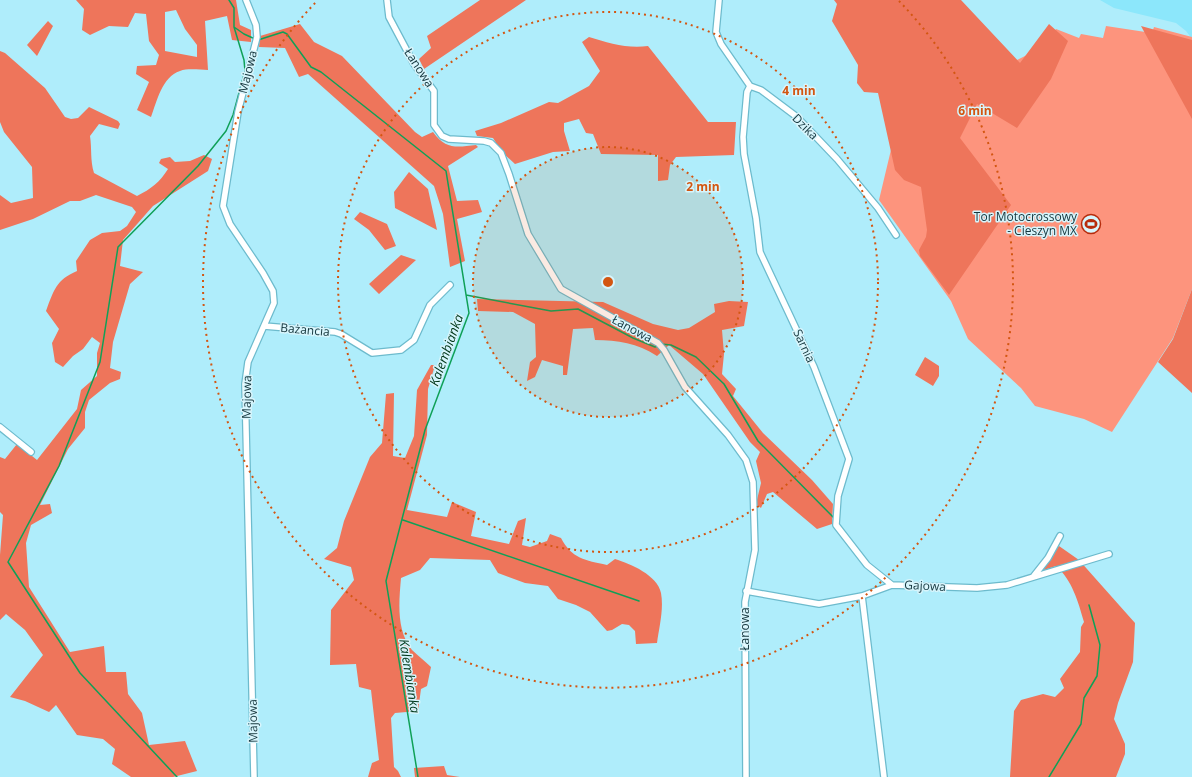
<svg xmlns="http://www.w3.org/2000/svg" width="1192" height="777" viewBox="0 0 1192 777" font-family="'Open Sans',sans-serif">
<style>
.built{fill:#8ce7fb}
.green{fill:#fd947d}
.forest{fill:#ee755b;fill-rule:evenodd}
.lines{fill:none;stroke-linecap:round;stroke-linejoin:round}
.stream{stroke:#0fa057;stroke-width:1.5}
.minor-casing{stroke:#6dbbcd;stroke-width:8}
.minor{stroke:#fff;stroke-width:5.5}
.ring{fill:none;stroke:#d35611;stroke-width:2;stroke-dasharray:2 4}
.labels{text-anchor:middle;stroke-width:3;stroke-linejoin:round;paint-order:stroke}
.street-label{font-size:12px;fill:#15363d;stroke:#d7f5fc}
.poi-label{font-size:12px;fill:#15363d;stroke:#d7f5fc;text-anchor:end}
.water-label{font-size:13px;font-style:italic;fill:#02381b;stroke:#d7f5fc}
.centre{fill:#d35611;stroke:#d7f5fc;stroke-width:2}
.ring-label{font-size:12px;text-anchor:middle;font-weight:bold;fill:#d35611;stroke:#d7f5fc;stroke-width:3;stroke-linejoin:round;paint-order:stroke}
</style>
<rect width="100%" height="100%" fill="#afedfb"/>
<path class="built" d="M 1100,0 L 1192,0 L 1192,39 L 1186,31 L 1176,23 L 1114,8 Z"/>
<path class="green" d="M 1106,26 L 1152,33 L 1154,27 L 1192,37 L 1192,289 L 1173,338 L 1112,432 L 1084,419 L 1035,406 L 1021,388 L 968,339 L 951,301 L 879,200 L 895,133 L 1015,61 L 1045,46 L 1056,29 L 1079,38 L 1081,34 L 1103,38 Z"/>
<path class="forest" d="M 76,0 L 236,0 L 240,25 L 251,30 L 251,42 L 232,40 L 227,16 L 205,21 L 208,70 C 200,70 188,68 180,71 C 162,77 157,101 151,117 L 137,110 L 149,82 L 136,74 L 137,66 L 156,65 L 159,55 L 149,41 L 146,14 L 135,13 L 128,27 L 109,26 L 90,35 L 82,30 L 84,9 ZM 176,10 L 185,29 L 197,45 L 197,57 L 165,51 L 165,12 Z
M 480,0 L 526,0 L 424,69 L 419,59 L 431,48 L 427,36 Z
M 834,0 L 961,0 L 1020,63 L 1049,24 L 1068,41 L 1051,79 L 1017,128 L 977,104 L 960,138 L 1011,205 L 949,295 L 920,256 L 919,250 L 926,237 L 927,230 L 921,187 L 904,180 L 895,170 L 878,93 L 864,92 L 857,83 L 858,65 L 832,21 L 837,4 Z
M 48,21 L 53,26 L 37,56 L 27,45 Z
M 300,24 L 314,42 L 342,56 L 415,132 L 422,137 L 433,132 C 446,150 457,147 476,145 L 478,147 L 448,166 L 457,201 L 478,200 L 482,212 L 457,219 L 465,261 L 450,267 L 443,214 L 434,186 L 308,74 L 299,77 L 285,48 L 259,47 L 260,36 Z
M 1141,26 L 1192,40 L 1192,119 Z
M 589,37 C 608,43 628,49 648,46 L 708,122 L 736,122 L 734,155 L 676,157 L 670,165 L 668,180 L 658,181 L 658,155 L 601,154 L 593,134 L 586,133 L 579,119 L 564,123 L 564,131 L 570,151 L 553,152 L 515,164 L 502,152 L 493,138 L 477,136 L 475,131 L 501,123 L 549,102 L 558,103 L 589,86 L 600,71 L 582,42 Z
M 0,51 L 5,53 L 45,88 L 65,117 L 71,119 L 78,118 L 89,107 L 118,121 L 120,124 L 118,129 L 99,124 L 90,136 C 92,149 90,160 94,173 L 137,196 C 151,189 160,182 168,169 L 159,163 L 161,159 L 170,157 L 175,162 L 190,161 L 204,155 L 212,159 L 208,171 L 153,206 L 123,240 L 120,266 L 143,272 L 130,284 L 113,342 L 110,368 L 121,372 L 120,379 L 110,383 L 89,400 L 85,412 L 85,428 L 68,449 L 40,505 L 50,504 L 52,513 L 31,525 L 26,543 L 29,587 L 70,652 L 104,646 L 106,672 L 126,672 L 128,694 L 142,713 L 149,745 L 185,741 L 197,771 L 173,777 L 131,777 L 112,764 L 115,749 L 103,739 L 77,735 L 56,705 L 49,712 L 25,701 L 10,697 L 43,655 L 25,630 L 6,614 L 0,620 L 0,555 L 3,515 L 0,512 L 0,457 L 5,459 L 17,444 L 37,460 L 77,409 L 81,390 L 97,376 L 97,353 L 100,343 L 92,337 L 83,349 L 73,356 L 63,367 L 55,362 L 52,343 L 59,329 L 46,311 C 54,290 56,280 77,271 L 76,261 L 90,240 L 102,233 L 120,231 L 127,226 L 136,212 L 132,207 L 96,195 L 80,201 L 70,201 L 33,219 L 0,230 L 0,195 L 11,203 L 33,198 L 32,167 L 4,132 L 0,122 Z
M 409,172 L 428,189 L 437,230 L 395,208 L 394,192 Z
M 360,212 L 387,224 L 396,246 L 385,250 L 369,230 L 354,219 Z
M 401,255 L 416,260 L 379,294 L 369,284 Z
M 1192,289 L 1192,393 L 1158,362 L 1173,339 Z
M 477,299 L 603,302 L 653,324 L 678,330 L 689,328 L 715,312 L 714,304 L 729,301 L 748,302 L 744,326 L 722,330 L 724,354 L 722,374 L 736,389 L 733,396 L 763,433 L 812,480 L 833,504 L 832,524 L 817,529 L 773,492 L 767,494 L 761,508 L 756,504 L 761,483 L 756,461 L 760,452 L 750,442 L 703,374 L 669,345 L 657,356 C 637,343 618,340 595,340 L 593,328 L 573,329 L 567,375 L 563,375 L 563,366 L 542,360 L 535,377 L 527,381 L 530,362 L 536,357 L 535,324 L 513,312 L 478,311 Z
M 925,357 L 939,366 L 939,376 L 933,386 L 915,375 Z
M 431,365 L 435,365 L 428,389 L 427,435 L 407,510 L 447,517 L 452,502 L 476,512 L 471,536 L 509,544 L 518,521 L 526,518 L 522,545 L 530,547 L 547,541 L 550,534 L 561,538 C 572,559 585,560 607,565 L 615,559 C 631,564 657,575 661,593 C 664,609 659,628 657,643 L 636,644 L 635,631 L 629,625 L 622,624 L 612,630 L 607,631 L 590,612 L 576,605 L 558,599 L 548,586 L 525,583 L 498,573 L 490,560 L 430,558 L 420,570 L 401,578 C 399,602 396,630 412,650 C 418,656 425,661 431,667 L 427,686 L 421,689 L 418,711 L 395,713 L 391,718 L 394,767 L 398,771 L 401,777 L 368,777 L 372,763 L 379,760 L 371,690 L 359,687 L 356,664 L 330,665 L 331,610 L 354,580 L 351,567 L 324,559 L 337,548 L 344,521 L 370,457 L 382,443 L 386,394 L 394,393 L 393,456 L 405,458 L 414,436 L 417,390 Z
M 1059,546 L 1079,560 L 1135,623 L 1133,662 L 1118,703 L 1114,719 L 1125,744 L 1125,754 L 1116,777 L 1010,777 L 1014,711 L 1021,700 L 1043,694 L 1055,697 L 1064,688 L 1060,679 L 1080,652 L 1081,627 L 1084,622 C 1078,601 1072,580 1056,566 L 1044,570 L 1042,567 Z
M 444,766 L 447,775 L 460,777 L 415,777 L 414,768 Z"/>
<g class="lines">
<path class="stream" d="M 229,0 L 234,8 L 234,27 L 244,34 L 255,39
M 258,40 L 283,32 L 287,34 L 311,67 L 321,72 L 446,171 L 469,313 L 425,430 L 386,581 L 418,777
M 466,295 L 551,311 L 578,309 L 633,338 L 655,347 L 658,346
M 661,344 L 671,345 L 696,357 L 724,384 L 758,441 L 835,519
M 403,520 L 639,601
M 177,777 L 80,673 L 8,562 L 59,466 L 100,362 L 118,247 L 198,166 L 226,131 L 233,115 L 245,71 L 244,60 L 234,27
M 1049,777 L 1081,724 L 1084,698 L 1097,676 L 1100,645 L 1089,605"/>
<g class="minor-casing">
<path id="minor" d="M 246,0 L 256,25 L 257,37 L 238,112 L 223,206 L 230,224 L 263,273 L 273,291 L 274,303 L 248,362 L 245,384 L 254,777
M 387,0 L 389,17 L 414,64 L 434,91 L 434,125 L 442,136 L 449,139 L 484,141 L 491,143 L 501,153 L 509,174 L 528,234 L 561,289 L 658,343 L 664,350 L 685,387 L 728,435 L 746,460 L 753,482 L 755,550 L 745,602 L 746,777
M 719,0 L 716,32 L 721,44 L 750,86 L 761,90 L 797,117 L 837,159 L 878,208 L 896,235
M 750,86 L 747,92 L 743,137 L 744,154 L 756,218 L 760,252 L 814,367 L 849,459 L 838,496 L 836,525 L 867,565 L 892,585
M 264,326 L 335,332 L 341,334 L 372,353 L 401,350 L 414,340 L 430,305 L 450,285
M 0,427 L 31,452
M 1033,577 L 1048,558 L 1060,536
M 746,591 L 819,604 L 862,596 L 892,585 L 977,588 L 1007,585 L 1109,554
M 862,596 L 884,777"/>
</g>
<use href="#minor" class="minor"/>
</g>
<circle cx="608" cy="282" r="135" fill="#d35611" fill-opacity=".12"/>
<g class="ring">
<circle cx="608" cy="282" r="135"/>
<circle cx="608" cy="282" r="270"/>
<path d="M899 1A405 405 0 1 1 317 1"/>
</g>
<defs>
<g id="stadium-ring" transform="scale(1)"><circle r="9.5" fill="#d7f5fc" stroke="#b72c0c" stroke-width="1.5"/><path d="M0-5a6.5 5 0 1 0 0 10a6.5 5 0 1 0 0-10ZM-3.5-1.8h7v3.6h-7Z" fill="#b72c0c"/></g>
</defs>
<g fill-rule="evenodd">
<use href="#stadium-ring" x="1091" y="224"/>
</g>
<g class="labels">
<g class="street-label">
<text transform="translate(419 68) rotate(57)" y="4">Łanowa</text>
<text transform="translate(248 72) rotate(-76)" y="4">Majowa</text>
<text transform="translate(805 127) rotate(45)" y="4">Dzika</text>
<text transform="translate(632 329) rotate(28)" y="4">Łanowa</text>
<text transform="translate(305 330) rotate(5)" y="4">Bażancia</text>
<text transform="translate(804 346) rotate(65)" y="4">Sarnia</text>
<text transform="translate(247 397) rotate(-89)" y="4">Majowa</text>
<text transform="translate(925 586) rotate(3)" y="4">Gajowa</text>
<text transform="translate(745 629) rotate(-90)" y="4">Łanowa</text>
<text transform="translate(253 721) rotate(-91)" y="4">Majowa</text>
</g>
<g class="poi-label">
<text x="1077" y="221">Tor Motocrossowy<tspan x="1077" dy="14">- Cieszyn MX</tspan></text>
</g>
<g class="water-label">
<text transform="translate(446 350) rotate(-70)" y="5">Kalembianka</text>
<text transform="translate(410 676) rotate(81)" y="5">Kalembianka</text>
</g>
</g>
<circle cx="608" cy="282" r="6" class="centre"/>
<g class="ring-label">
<text x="799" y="95">4 min</text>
<text x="975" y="115">6 min</text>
<text x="703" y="191">2 min</text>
</g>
</svg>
